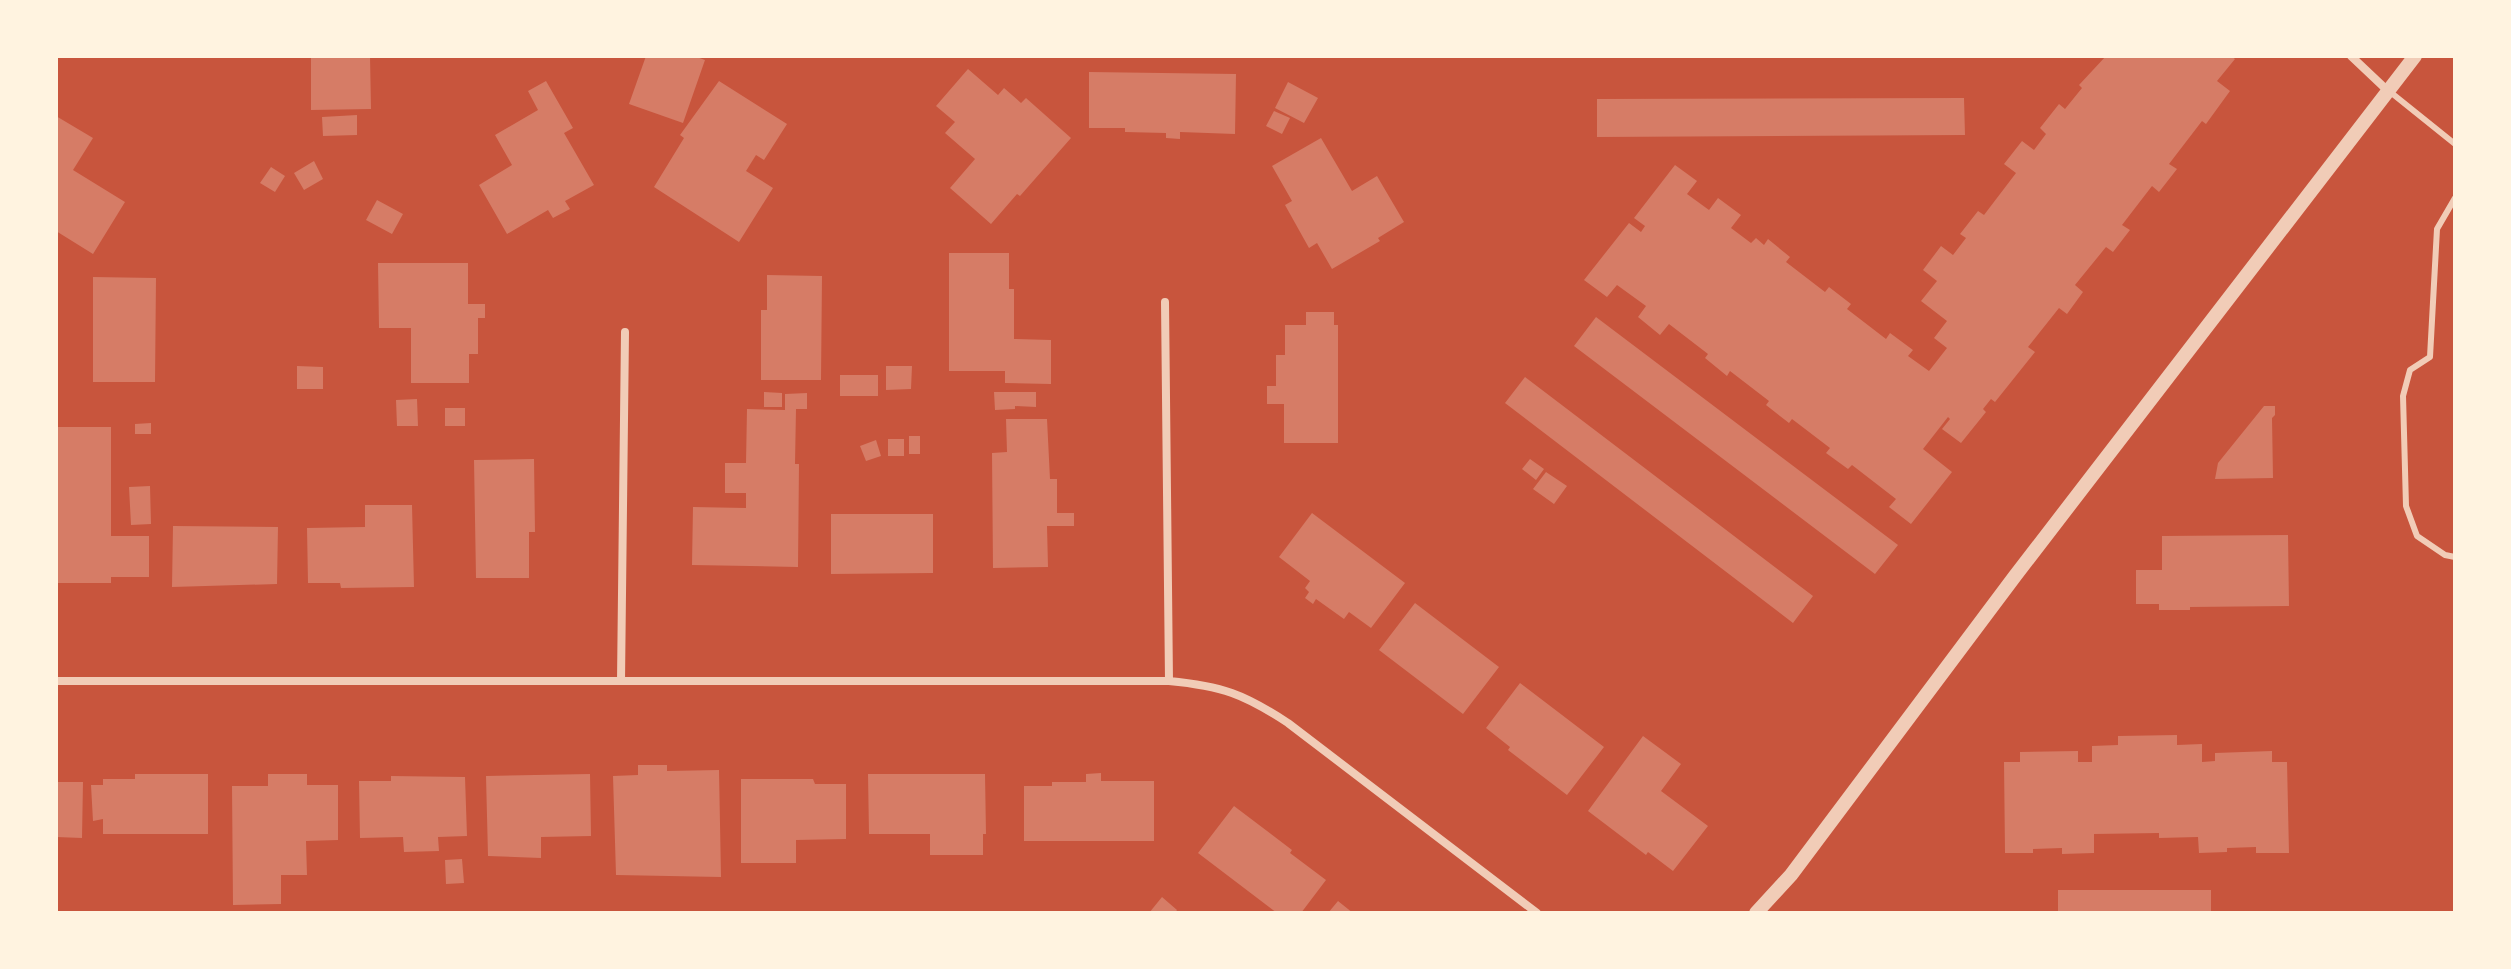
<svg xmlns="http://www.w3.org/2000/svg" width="2511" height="969" viewBox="0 0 2511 969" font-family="Raleway,sans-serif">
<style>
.building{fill:#d67c66}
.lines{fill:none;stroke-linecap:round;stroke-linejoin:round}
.service{stroke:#f1ccb7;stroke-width:6}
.minor{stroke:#f1ccb7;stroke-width:8}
.tertiary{stroke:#f1ccb7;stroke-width:14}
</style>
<rect width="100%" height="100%" fill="#c8553d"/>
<path class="building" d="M 311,56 L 370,56 L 371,109 L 311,110 Z
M 646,56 L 694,56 L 705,60 L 683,123 L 629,104 Z
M 2106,56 L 2231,56 L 2235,59 L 2217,81 L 2230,91 L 2206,124 L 2202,121 L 2169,164 L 2177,169 L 2159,192 L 2152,186 L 2122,225 L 2130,230 L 2113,252 L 2106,247 L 2075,285 L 2083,292 L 2067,314 L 2059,308 L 2028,347 L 2035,352 L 1995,402 L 1991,399 L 1983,409 L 1986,412 L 1961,443 L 1942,429 L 1950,419 L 1948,417 L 1923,449 L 1952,472 L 1911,524 L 1889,507 L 1896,499 L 1852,465 L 1848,469 L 1826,453 L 1830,448 L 1792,419 L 1789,423 L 1766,405 L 1769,401 L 1730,371 L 1727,376 L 1705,358 L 1708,354 L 1669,324 L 1660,335 L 1638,317 L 1646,306 L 1617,285 L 1607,297 L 1584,280 L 1629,223 L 1641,232 L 1645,226 L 1634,218 L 1675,165 L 1697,181 L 1687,194 L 1709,210 L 1718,198 L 1741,215 L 1731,228 L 1751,243 L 1756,238 L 1764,245 L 1768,239 L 1790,257 L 1786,262 L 1825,292 L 1829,287 L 1851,304 L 1847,309 L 1886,339 L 1890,333 L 1913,350 L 1908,356 L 1929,371 L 1947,348 L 1934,338 L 1947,321 L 1921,301 L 1937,281 L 1923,270 L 1941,246 L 1953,255 L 1966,238 L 1960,234 L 1978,211 L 1984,215 L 2016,173 L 2004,164 L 2022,141 L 2034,150 L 2046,134 L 2040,128 L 2059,104 L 2065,109 L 2082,88 L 2079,85 Z
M 968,69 L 998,95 L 1004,88 L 1021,103 L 1026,98 L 1071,138 L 1020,196 L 1017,194 L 991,224 L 950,188 L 975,159 L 945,133 L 955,122 L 936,106 Z
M 1089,72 L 1236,74 L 1235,134 L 1180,132 L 1180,139 L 1166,138 L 1166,133 L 1125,132 L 1125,128 L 1089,128 Z
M 546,81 L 573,128 L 564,133 L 594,185 L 565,201 L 570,209 L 553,218 L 548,210 L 507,234 L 479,185 L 512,165 L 495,135 L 538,110 L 528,91 Z
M 719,81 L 787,124 L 764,160 L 756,155 L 746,171 L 773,188 L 739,242 L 654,187 L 684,138 L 680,135 Z
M 1288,82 L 1318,98 L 1304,123 L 1275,108 Z
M 1964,98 L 1965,135 L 1597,137 L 1597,99 Z
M 1274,111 L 1290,118 L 1282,134 L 1266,126 Z
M 357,115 L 357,135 L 323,136 L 322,117 Z
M 56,116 L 93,138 L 73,170 L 125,202 L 93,254 L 56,231 Z
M 1321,138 L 1352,191 L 1377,176 L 1404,222 L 1378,238 L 1380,241 L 1332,269 L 1317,243 L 1309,248 L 1285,205 L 1292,201 L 1272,166 Z
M 314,161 L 323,179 L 304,190 L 294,173 Z
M 271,167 L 285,176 L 275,192 L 260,183 Z
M 377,200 L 403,214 L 392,234 L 366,220 Z
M 949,253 L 1009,253 L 1009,289 L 1014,289 L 1014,339 L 1051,340 L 1051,384 L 1005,383 L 1005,371 L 949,371 Z
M 378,263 L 468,263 L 468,304 L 485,304 L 485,318 L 478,318 L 478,354 L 469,354 L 469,383 L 411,383 L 411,328 L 379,328 Z
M 767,275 L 822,276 L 821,380 L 761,380 L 761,310 L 767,310 Z
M 93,277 L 156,278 L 155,382 L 93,382 Z
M 1306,312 L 1334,312 L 1334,325 L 1338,325 L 1338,443 L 1284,443 L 1284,404 L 1267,404 L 1267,386 L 1276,386 L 1276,355 L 1285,355 L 1285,325 L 1306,325 Z
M 1596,317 L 1898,545 L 1875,574 L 1574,346 Z
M 297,366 L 323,367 L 323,389 L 297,389 Z
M 886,366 L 912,366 L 911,389 L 886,390 Z
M 840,375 L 878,375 L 878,396 L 840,396 Z
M 1525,377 L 1813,596 L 1793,623 L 1505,403 Z
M 764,392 L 782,393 L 782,407 L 764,407 Z
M 994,392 L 1036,392 L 1036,407 L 1015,406 L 1015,409 L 995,410 Z
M 807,393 L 807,409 L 796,409 L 795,464 L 799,464 L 798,567 L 692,565 L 693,507 L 746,508 L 746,493 L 725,493 L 725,463 L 746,463 L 747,409 L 785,410 L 785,394 Z
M 417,399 L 418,426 L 397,426 L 396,400 Z
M 2264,406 L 2275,406 L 2275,415 L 2272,418 L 2273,478 L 2215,479 L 2218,463 Z
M 445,408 L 465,408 L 465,426 L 445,426 Z
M 1006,419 L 1047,419 L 1050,479 L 1057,479 L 1057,513 L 1074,513 L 1074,526 L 1047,526 L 1048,567 L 993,568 L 992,453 L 1007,452 Z
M 151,423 L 151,434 L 135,434 L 135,424 Z
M 56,427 L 111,427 L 111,536 L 149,536 L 149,577 L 111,577 L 111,583 L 56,583 Z
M 909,436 L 920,436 L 920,454 L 909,454 Z
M 888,439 L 904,439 L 904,456 L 888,456 Z
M 876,440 L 881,456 L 866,461 L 860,446 Z
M 534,459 L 535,532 L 529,532 L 529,578 L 476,578 L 474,460 Z
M 1530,459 L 1544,469 L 1536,480 L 1522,469 Z
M 1546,472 L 1567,486 L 1554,504 L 1533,489 Z
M 150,486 L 151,524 L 131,525 L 129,487 Z
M 365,505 L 412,505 L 414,587 L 341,588 L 340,583 L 308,583 L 307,528 L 365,527 Z
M 1312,513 L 1405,583 L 1371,628 L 1349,612 L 1344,619 L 1316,599 L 1313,604 L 1305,598 L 1309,592 L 1305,588 L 1310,581 L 1279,557 Z
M 831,514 L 933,514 L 933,573 L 831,574 Z
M 173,526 L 278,527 L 277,584 L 172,587 Z
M 2288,535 L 2289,606 L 2190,607 L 2190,610 L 2159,610 L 2159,604 L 2136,604 L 2136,570 L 2162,570 L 2162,536 Z
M 1415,603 L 1499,667 L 1463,714 L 1379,650 Z
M 1520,683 L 1604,747 L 1567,795 L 1508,750 L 1510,747 L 1486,728 Z
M 2177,735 L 2177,745 L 2202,744 L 2202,762 L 2215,761 L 2215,753 L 2272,751 L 2272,762 L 2287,762 L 2289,853 L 2256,853 L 2256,847 L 2227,848 L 2227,852 L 2199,853 L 2198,837 L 2159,838 L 2159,833 L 2094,834 L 2094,853 L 2062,854 L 2062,848 L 2033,849 L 2033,853 L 2005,853 L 2004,762 L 2020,762 L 2020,752 L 2078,751 L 2078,762 L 2092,762 L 2092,746 L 2118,745 L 2118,736 Z
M 1643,736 L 1681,764 L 1661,791 L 1708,826 L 1673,871 L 1648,852 L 1646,855 L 1588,811 Z
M 638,765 L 667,765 L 667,771 L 719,770 L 721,877 L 616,875 L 613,776 L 638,775 Z
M 1101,773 L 1101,781 L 1154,781 L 1154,841 L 1024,841 L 1024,786 L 1052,786 L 1052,782 L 1086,782 L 1086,774 Z
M 135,774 L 208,774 L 208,834 L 103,834 L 103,819 L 93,821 L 91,785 L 103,785 L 103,779 L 135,779 Z
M 268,774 L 307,774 L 307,785 L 338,785 L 338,840 L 306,841 L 307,875 L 281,875 L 281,904 L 233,905 L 232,786 L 268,786 Z
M 590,774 L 591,836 L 541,837 L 541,858 L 488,856 L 486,776 Z
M 868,774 L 985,774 L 986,834 L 983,834 L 983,855 L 930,855 L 930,834 L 869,834 Z
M 391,776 L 465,777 L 467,836 L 438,837 L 439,851 L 404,852 L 403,837 L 360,838 L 359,781 L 391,781 Z
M 741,779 L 813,779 L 815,784 L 846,784 L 846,839 L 796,840 L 796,863 L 741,863 Z
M 56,782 L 83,782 L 82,838 L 56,837 Z
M 1234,806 L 1292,850 L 1290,853 L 1326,880 L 1301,913 L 1277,913 L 1198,853 Z
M 462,859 L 464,883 L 446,884 L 445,860 Z
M 2058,890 L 2211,890 L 2211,913 L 2058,913 Z
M 1162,897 L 1177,910 L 1175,913 L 1149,913 Z
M 1338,901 L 1353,913 L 1328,913 Z"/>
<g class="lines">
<path class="service" d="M 2389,91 L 2455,144
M 2455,198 L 2437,229 L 2430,357 L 2410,370 L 2403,396 L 2406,506 L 2417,536 L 2445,555 L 2455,557"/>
<path class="minor" d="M 2351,56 L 2388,91
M 1165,302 L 1169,681
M 56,681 L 1169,681 C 1222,686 1244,694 1288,723 L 1537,913
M 621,681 L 625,332"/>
<path class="tertiary" d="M 1756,913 L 1791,875 L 2015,576 L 2415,56"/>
</g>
<rect width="2511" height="969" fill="none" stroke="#fff3e0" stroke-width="116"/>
</svg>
